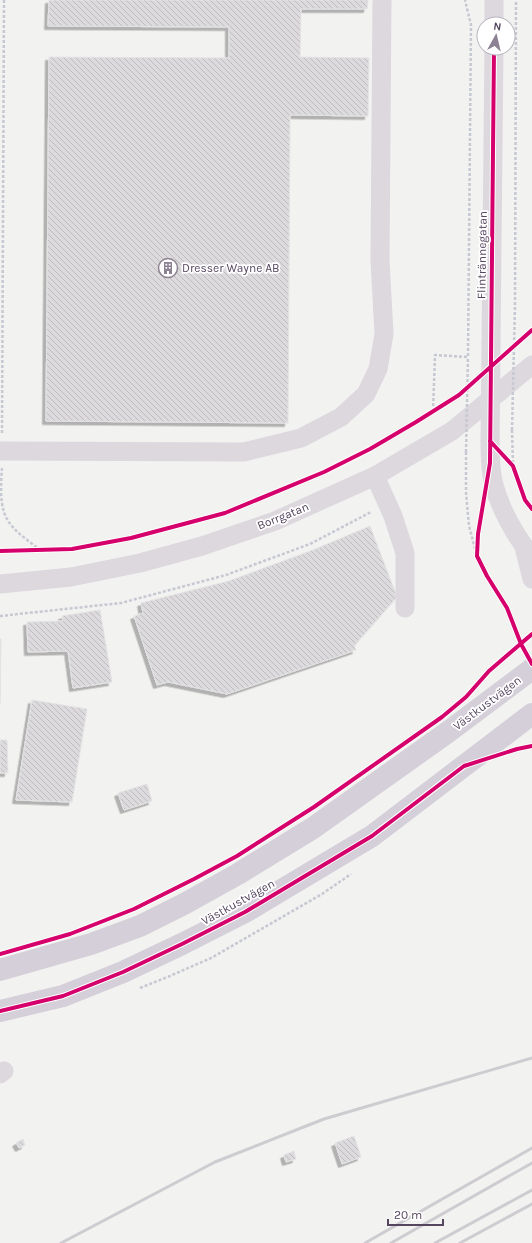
<svg xmlns="http://www.w3.org/2000/svg" width="532" height="1243" viewBox="0 0 532 1243" font-family="Karla,sans-serif">
<style>
.building{fill:url(#building-back-hatch);stroke:#e4e3e4;filter:url(#shadow)}
.lines{fill:none;stroke-linecap:round;stroke-linejoin:round}
.path{stroke:#c6c8d2;stroke-width:2.5;stroke-dasharray:3 2;stroke-linecap:butt}
.minor{stroke:#dcd8de;stroke-width:19}
.major{stroke:#d4cfd8;stroke-width:22}
.rail{stroke:#cfccd1;stroke-width:3}
.path-bridge{stroke:#c6c8d2;stroke-width:2.5;stroke-dasharray:3 2;stroke-linecap:butt}
.minor-bridge{stroke:#dcd8de;stroke-width:19}
.cycleway-casing{stroke:#fff;stroke-width:6}
.cycleway{stroke:#d6006c;stroke-width:4}
.labels{text-anchor:middle;stroke-width:3.5;stroke-linejoin:round;paint-order:stroke}
.street-label{font-size:12px;fill:#554660;stroke:#fff}
.poi-label{font-size:12px;fill:#554660;stroke:#fff;text-anchor:start}
</style>
<defs>
<pattern id="building-back-hatch" width="6" height="6" patternUnits="userSpaceOnUse"><rect width="6" height="6" fill="#dcdadd"/><path d="M-1 5l2 2M0 0l6 6M5-1l2 2" fill="none" stroke="#bfbcc0"/></pattern>
<filter id="shadow"><feDropShadow dx="-3.5" dy="3.5" stdDeviation="0" flood-color="#0004"/></filter>
</defs>
<rect width="100%" height="100%" fill="#f2f2f1"/>
<path class="building" d="M 49,0 L 368,0 L 367,9 L 301,9 L 300,57 L 369,58 L 368,116 L 290,115 L 288,423 L 46,421 L 49,57 L 229,58 L 229,27 L 48,26 Z
M 370,526 L 397,597 L 354,646 L 356,650 L 227,694 L 168,682 L 157,685 L 134,616 L 143,613 L 141,603 L 229,581 L 313,550 Z
M 100,610 L 112,682 L 73,688 L 68,651 L 28,652 L 27,622 L 63,621 L 62,616 Z
M 0,639 L 1,639 L 0,704 Z
M 32,700 L 87,709 L 72,802 L 16,800 Z
M 0,740 L 7,740 L 8,773 L 0,773 Z
M 147,784 L 152,801 L 124,810 L 118,793 Z
M 354,1136 L 361,1157 L 342,1164 L 335,1143 Z
M 23,1139 L 25,1145 L 19,1148 L 16,1143 Z
M 294,1151 L 296,1159 L 286,1162 L 284,1155 Z"/>
<g class="lines">
<path class="path" d="M 515,305 L 516,0
M 433,411 L 435,355 L 468,357 L 471,25 L 465,0
M 512,430 L 513,466
M 2,433 L 4,0
M 466,452 L 466,493 L 469,526 L 477,556
M 2,468 C 1,481 0,501 4,512 C 9,529 27,539 40,550
M 0,616 L 121,603 L 226,575 L 310,544 L 371,512
M 140,988 L 170,976 L 211,958 L 322,894 L 351,874"/>
<path class="minor" d="M 494,24 L 494,0
M 491,343 L 494,48
M 490,441 C 490,455 490,471 494,485 C 500,508 516,538 532,556
M 0,451 L 244,452 L 301,438 L 341,417 L 366,394 L 378,369 L 384,334 L 380,260 L 382,0
M 375,476 L 393,516 L 405,553 L 405,608
M 524,547 L 532,579
M 0,584 L 71,577 L 140,563 L 202,546 L 275,521 L 375,476 L 452,431 L 532,365
M 0,1074 L 4,1071"/>
<path class="major" d="M 0,970 L 91,944 L 140,926 L 184,904 L 238,874 L 313,828 L 448,732 L 532,669
M 0,1011 L 63,996 L 123,972 L 182,944 L 245,912 L 372,836 L 532,714"/>
<path class="rail" d="M 61,1243 L 215,1162 L 324,1119 L 532,1058
M 365,1243 L 532,1148
M 391,1243 L 532,1163
M 435,1243 L 532,1190
M 460,1243 L 532,1204"/>
<path class="path-bridge" d="M 512,430 L 515,305
M 466,452 L 468,357"/>
<path class="minor-bridge" d="M 490,441 L 491,343"/>
<g class="cycleway-casing">
<path id="cycleway" d="M 494,48 L 490,463 L 478,534 L 477,556 L 487,576 L 507,608 L 521,644 L 532,664
M 490,441 L 513,466 L 525,500 L 532,509
M 0,551 L 72,549 L 131,538 L 225,513 L 324,472 L 370,449 L 416,422 L 459,395 L 532,330
M 0,954 L 70,934 L 134,909 L 194,879 L 237,856 L 314,807 L 442,717 L 466,697 L 489,671 L 532,634
M 0,1011 L 63,996 L 123,972 L 182,944 L 245,912 L 372,836 L 464,766 L 517,749 L 532,746"/>
</g>
<use href="#cycleway" class="cycleway"/>
</g>
<defs>
<g id="building-ring" transform="scale(1)"><circle r="9.5" fill="#fff" stroke="#8c8293" stroke-width="1.5"/><path d="M-4-6H4V6H1V3H-1V6H-4ZM-2.5-4.3h1.7v1.8h-1.7ZM.8-4.3h1.7v1.8H.8ZM-2.5-1h1.7V.8h-1.7ZM.8-1h1.7V.8H.8Z" fill="#8c8293"/></g>
</defs>
<g fill-rule="evenodd">
<use href="#building-ring" x="168" y="268"/>
</g>
<g class="labels">
<g class="street-label">
<text transform="translate(482 255) rotate(-89)" y="4">Flintrännegatan</text>
<text transform="translate(283 516) rotate(-22)" y="4">Borrgatan</text>
<text transform="translate(487 703) rotate(-37)" y="4">Västkustvägen</text>
<text transform="translate(238 902) rotate(-29)" y="4">Västkustvägen</text>
</g>
<g class="poi-label">
<text x="182" y="272">Dresser Wayne AB</text>
</g>
</g>
<g transform="translate(496 36) rotate(8)"><circle r="19" fill="#ffffff" stroke="#bbb5bf"/>
<path d="M0-3L7 15L0 10L-7 15Z" fill="#8c8293"/>
<text y="-6" font-size="11" font-weight="bold" text-anchor="middle" fill="#554660">N</text>
</g>
<path d="M388 1219v6h55v-6" fill="none" stroke="#554660" stroke-width="2"/>
<text x="394" y="1219" font-size="12" fill="#554660" stroke="#ffffff" stroke-width="3" paint-order="stroke">20 m</text>
</svg>
